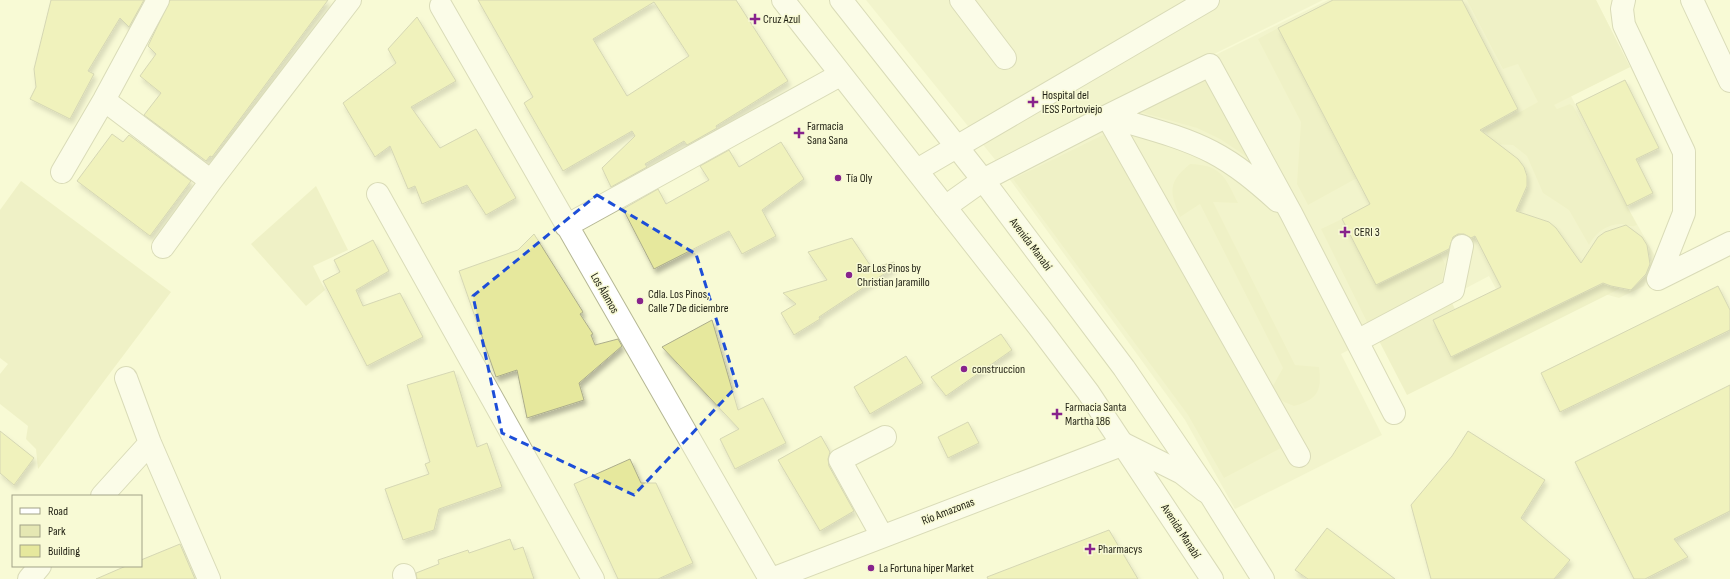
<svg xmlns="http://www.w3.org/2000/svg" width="1730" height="579" viewBox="0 0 1730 579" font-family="'Sofia Sans Condensed',sans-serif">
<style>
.built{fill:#eceec1}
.green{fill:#e5e7b3}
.building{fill:#e6e89d;stroke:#acad8b;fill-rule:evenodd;filter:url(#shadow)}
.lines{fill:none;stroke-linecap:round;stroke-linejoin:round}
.minor-casing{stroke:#b5b794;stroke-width:24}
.major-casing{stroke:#b5b794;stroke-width:24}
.minor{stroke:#fff;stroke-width:22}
.major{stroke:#fff;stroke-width:22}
.marked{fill:none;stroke:#1d4ed8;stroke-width:3;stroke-dasharray:8 5;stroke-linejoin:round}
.poi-dot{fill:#87238c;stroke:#f8fad5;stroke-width:1.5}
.labels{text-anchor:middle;stroke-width:3;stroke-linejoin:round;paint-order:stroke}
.poi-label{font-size:12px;fill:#1f1f12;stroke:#f8fad5;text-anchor:start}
.street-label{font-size:12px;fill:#1f1f12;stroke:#f8fad5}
</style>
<defs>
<filter id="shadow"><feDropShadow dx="2.5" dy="4.5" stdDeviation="2" flood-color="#0004"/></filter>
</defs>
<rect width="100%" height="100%" fill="#f8fad5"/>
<path class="built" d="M 866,0 L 1323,0 L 1015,153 L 1328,0 L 1596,0 L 1630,67 L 1571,96 L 1627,206 L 1656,258 L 1644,286 L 1619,298 L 1597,292 L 1520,333 L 1489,276 L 1341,354 L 1382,435 L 1235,509 L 1185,420 L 997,162 Z"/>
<path class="green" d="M 1467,0 L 1596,0 L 1630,67 L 1554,105 L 1557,109 L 1570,104 L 1573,106 L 1637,225 C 1631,228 1628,225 1622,224 C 1608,223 1595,233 1589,245 L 1569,210 L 1543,193 L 1527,156 L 1513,145 L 1492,144 L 1486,131 L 1538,102 L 1518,64 L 1503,69 Z
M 1278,28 L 1357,178 L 1308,205 L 1297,184 L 1301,122 L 1258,39 Z
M 1207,76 L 1253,161 L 1220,139 L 1197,128 L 1140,112 Z
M 1107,133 L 1285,446 L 1224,478 L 1188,415 L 1013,179 Z
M 1190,164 C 1222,165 1225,177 1238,203 L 1213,202 L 1295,365 L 1319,367 C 1322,391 1318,399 1294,406 L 1284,402 L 1270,391 L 1283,368 L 1200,204 L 1180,217 C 1169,191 1168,182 1190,164 Z
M 21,181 L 171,292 L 38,469 L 36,449 L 26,439 L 28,426 L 0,404 L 0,374 L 8,364 L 0,358 L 0,210 Z
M 316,186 L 348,250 L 313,266 L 325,290 L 306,306 L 251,244 Z
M 1342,219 L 1376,285 L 1440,254 L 1445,264 L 1440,292 L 1370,328 L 1321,229 Z
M 1603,283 L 1621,288 L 1407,395 L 1376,335 L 1449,297 L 1455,309 L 1433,320 L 1451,357 Z"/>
<path class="building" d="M 51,0 L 144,0 L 129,27 L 120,18 L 88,71 L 94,74 L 70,119 L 30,99 L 36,87 L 34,69 Z
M 170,0 L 328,0 L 212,157 L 210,156 L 206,161 L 144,115 L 161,93 L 140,76 L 156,54 L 148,46 Z
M 478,0 L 736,0 L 788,81 L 716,126 L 717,128 L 687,145 L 684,141 L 645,164 L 647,167 L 611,187 L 602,168 L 635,136 L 632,131 L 563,171 L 524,103 L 533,97 ZM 654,2 L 689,56 L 627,96 L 593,39 Z
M 1333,0 L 1462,0 L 1518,109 L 1480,130 L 1518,159 L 1524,167 L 1527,176 L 1527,186 L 1516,211 L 1549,222 L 1556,228 L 1581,263 L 1598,237 L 1605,232 L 1626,225 L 1642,237 L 1647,245 L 1650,264 L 1646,274 L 1631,290 L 1611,286 L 1603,283 L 1451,357 L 1433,320 L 1501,287 L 1475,236 L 1471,238 L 1464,234 L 1458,234 L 1453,237 L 1449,249 L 1376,285 L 1342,219 L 1370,204 L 1278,28 Z
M 417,17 L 456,81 L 411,107 L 440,148 L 476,129 L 516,198 L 486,215 L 467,185 L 422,204 L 415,186 L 408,189 L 390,146 L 375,157 L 343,103 L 396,63 L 388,49 Z
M 1625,80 L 1659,148 L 1636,159 L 1653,193 L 1627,206 L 1576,104 Z
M 112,134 L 123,142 L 129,135 L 191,181 L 150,236 L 77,181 Z
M 781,142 L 804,179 L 762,210 L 776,236 L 742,254 L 729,231 L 654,269 L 623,209 L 658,189 L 666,204 L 709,180 L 700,166 L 729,150 L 739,167 Z
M 534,234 L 583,312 L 580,314 L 593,334 L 591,335 L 595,345 L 618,339 L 622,346 L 579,383 L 584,400 L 527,418 L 517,370 L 496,377 L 459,271 L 518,250 Z
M 852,238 L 872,268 L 894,262 L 896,266 L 819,317 L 820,319 L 794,335 L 781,313 L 796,304 L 783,293 L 827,280 L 808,252 Z
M 373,240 L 389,271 L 356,290 L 363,306 L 400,293 L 423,337 L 367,366 L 323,281 L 340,272 L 334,260 Z
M 1718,286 L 1730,310 L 1730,330 L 1560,412 L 1541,373 Z
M 712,320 L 738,410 L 763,398 L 786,443 L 735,469 L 720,439 L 739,429 L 662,347 Z
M 1001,334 L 1012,350 L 946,396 L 931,377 Z
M 906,356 L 923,383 L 870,414 L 854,387 Z
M 454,371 L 477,447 L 487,443 L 502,487 L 439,509 L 434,530 L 403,540 L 385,489 L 429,474 L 425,464 L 430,462 L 407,385 Z
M 1730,385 L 1730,511 L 1674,539 L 1688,557 L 1645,579 L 1634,579 L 1575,462 Z
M 968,422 L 979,443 L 948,458 L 938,437 Z
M 0,431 L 34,458 L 14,485 L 0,473 Z
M 1468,431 L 1545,480 L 1521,518 L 1570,560 L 1554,579 L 1431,579 L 1411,505 L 1452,456 Z
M 821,436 L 830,452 L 828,459 L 829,466 L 854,511 L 820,531 L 778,460 Z
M 630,459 L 641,483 L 656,483 L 693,563 L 658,579 L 618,579 L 574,484 Z
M 1327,528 L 1395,579 L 1308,579 L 1295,570 Z
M 1109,530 L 1138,579 L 988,579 L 987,577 Z
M 510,539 L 514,550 L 523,547 L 534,579 L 417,579 L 416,573 L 439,564 L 438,560 L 468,550 L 469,553 Z
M 180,544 L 195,579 L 96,579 L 126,566 L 141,566 L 141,560 Z"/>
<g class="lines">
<g class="minor-casing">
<path id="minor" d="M 961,0 L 1005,58
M 1624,0 L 1622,9 L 1624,25 L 1684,152 L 1684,213 L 1658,279
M 1692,0 L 1730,81
M 441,6 L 770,579
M 104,100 L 211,181
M 1107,116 L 1210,65 L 1291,213 L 1394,413
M 1107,116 C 1142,127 1179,135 1212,152 C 1237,165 1258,183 1278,201
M 917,170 L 1208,0
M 62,172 L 104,100 L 158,0
M 378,194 L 593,579
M 945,207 L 983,180 L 1107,116 L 1299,456
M 566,226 L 840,75
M 163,247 L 211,181 L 350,0
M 1658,279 L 1730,243
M 1357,341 L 1453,290 L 1462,246
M 126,378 L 150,443 L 209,579
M 102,496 L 150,443
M 882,536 L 840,460 L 885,437
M 404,575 L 405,579
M 29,579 L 40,566
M 772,579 L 1124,444 L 1182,473 L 1205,491"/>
</g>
<g class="major-casing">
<path id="major" d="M 783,0 L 1039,327 L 1088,392 L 1212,579
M 841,0 L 983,180 L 1124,368 L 1211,496 L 1263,579"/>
</g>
<use href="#minor" class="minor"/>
<use href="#major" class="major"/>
</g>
<path d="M0 0H1730V579H0ZM 597,195 L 696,254 L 737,386 L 634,495 L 502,433 L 473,296 Z" fill="#f8fad5" fill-opacity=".55" fill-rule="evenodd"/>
<path class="marked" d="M 597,195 L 696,254 L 737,386 L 634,495 L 502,433 L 473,296 Z"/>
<g class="poi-dot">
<path d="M753 13h4v4h4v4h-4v4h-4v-4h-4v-4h4z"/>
<path d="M1031 96h4v4h4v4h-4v4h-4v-4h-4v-4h4z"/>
<path d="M797 127h4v4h4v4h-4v4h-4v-4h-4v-4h4z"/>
<circle cx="838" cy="178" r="4"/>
<path d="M1343 226h4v4h4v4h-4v4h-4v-4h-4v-4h4z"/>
<circle cx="849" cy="275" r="4"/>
<circle cx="640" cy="301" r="4"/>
<circle cx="964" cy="369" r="4"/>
<path d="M1055 408h4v4h4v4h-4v4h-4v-4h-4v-4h4z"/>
<path d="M1088 543h4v4h4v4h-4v4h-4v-4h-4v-4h4z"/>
<circle cx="871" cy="568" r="4"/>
</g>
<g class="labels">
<g class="poi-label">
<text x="763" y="23">Cruz Azul</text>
<text x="1042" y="99">Hospital del<tspan x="1042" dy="14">IESS Portoviejo</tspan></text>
<text x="807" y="130">Farmacia<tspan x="807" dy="14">Sana Sana</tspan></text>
<text x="846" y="182">Tía Oly</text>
<text x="1354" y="236">CERI 3</text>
<text x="857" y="272">Bar Los Pinos by<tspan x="857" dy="14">Christian Jaramillo</tspan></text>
<text x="648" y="298">Cdla. Los Pinos,<tspan x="648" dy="14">Calle 7 De diciembre</tspan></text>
<text x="972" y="373">construccion</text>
<text x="1065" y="411">Farmacia Santa<tspan x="1065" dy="14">Martha 186</tspan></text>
<text x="1098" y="553">Pharmacys</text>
<text x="879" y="572">La Fortuna hiper Market</text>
</g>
<g class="street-label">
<text transform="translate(1031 244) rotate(53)" y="4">Avenida Manabí</text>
<text transform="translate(605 293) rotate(60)" y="4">Los Álamos</text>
<text transform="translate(948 511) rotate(-21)" y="4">Río Amazonas</text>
<text transform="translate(1181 531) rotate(57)" y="4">Avenida Manabí</text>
</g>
</g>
<rect x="12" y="495" width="130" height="72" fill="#f8fad5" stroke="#a1a287"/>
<rect x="20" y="508" width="20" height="6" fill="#ffffff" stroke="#a1a287"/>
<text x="48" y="515" font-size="12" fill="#1f1f12">Road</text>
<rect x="20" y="525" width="20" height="12" fill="#e5e7b3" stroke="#a1a287"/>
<text x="48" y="535" font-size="12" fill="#1f1f12">Park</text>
<rect x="20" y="545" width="20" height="12" fill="#e6e89d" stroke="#a1a287"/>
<text x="48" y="555" font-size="12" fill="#1f1f12">Building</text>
</svg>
